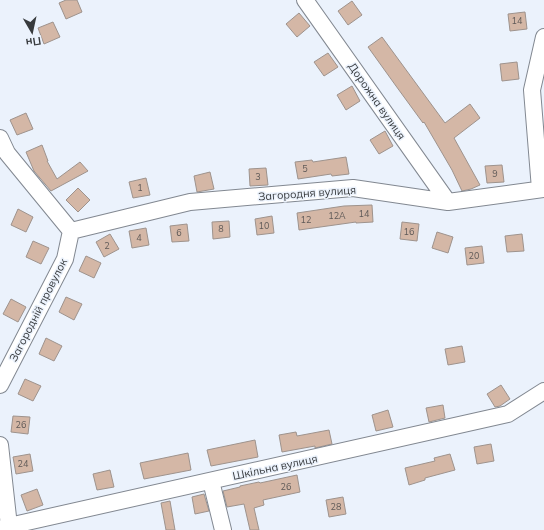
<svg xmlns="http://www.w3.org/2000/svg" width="544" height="530" viewBox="0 0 544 530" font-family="Mulish,sans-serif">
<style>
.building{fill:#d4b7a6;stroke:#9e938d}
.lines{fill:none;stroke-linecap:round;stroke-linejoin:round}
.minor-casing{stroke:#828891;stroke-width:18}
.minor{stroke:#fff;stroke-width:16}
.labels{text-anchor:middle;stroke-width:3;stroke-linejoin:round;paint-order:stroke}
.number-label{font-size:9px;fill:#5e5957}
.street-label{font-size:11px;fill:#373a3d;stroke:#ebf2fc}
</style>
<rect width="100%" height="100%" fill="#ebf2fc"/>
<path class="building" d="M 66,0 L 77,0 L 82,12 L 66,19 L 59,3 Z
M 352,1 L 362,15 L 348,25 L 338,11 Z
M 525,12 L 527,29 L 510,31 L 508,14 Z
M 299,13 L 310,26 L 297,37 L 286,24 Z
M 53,22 L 60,37 L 44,44 L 38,28 Z
M 382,37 L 445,123 L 470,104 L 480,118 L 454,138 L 480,185 L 471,189 L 462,191 L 452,170 L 424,122 L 423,123 L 396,86 L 368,47 Z
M 328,53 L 338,67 L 324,76 L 314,62 Z
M 517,62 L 519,79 L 502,81 L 500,64 Z
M 352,86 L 360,101 L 346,110 L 337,95 Z
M 26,113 L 33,129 L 17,135 L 10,120 Z
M 385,131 L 393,146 L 379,154 L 370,140 Z
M 42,145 L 48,161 L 47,161 L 57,179 L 80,162 L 88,171 L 51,191 L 34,171 L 26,152 Z
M 346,157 L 349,174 L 332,176 L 331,174 L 298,179 L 295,162 L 312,160 L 313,162 Z
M 502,165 L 504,182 L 487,183 L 485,166 Z
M 266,168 L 268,185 L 250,186 L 249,169 Z
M 210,172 L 214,189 L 197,192 L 194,176 Z
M 146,178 L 150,195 L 133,198 L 129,182 Z
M 78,188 L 90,200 L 78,212 L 66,200 Z
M 372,205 L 373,222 L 356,223 L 356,222 L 299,230 L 297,213 L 344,206 Z
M 18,209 L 33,217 L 26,232 L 11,225 Z
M 272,216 L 274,233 L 257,235 L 255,219 Z
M 229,221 L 230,237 L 213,239 L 212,222 Z
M 402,222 L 419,224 L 417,241 L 400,239 Z
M 187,224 L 189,241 L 172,242 L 170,226 Z
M 146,228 L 149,245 L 132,248 L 129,231 Z
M 437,232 L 453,237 L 448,253 L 432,248 Z
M 110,234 L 119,249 L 104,257 L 96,242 Z
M 522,234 L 524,251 L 507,252 L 505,236 Z
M 33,241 L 49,248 L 41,264 L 26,257 Z
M 482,246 L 484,263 L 467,265 L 465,248 Z
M 86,256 L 101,263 L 94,278 L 79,271 Z
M 66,297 L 82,304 L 74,320 L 59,312 Z
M 11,299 L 26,307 L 18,322 L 3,314 Z
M 46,338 L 62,346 L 54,361 L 39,354 Z
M 462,346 L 465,362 L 448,365 L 445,349 Z
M 25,379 L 41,386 L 33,401 L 18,394 Z
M 501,385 L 510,399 L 500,406 L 495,407 L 487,394 Z
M 443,405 L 445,418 L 429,422 L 426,408 Z
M 388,410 L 393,427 L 376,431 L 372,415 Z
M 13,416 L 30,417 L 28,434 L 11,432 Z
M 329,430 L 332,444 L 315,448 L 315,446 L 282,452 L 279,435 L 296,432 L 297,436 Z
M 255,440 L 258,457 L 211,466 L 207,450 Z
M 491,444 L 494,461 L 477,464 L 474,447 Z
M 188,453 L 191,470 L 144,479 L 140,463 Z
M 30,454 L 33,471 L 16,474 L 13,457 Z
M 450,454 L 455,470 L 425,478 L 425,480 L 409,485 L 405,468 L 435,461 L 434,458 Z
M 110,470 L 114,487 L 97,490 L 93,474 Z
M 297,475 L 300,492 L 263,500 L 264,505 L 254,508 L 259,530 L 250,530 L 244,504 L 227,507 L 223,491 L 240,487 L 240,486 L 259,482 L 260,483 Z
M 37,489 L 43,505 L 27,511 L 21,495 Z
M 204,494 L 209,511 L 195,514 L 192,497 Z
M 343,497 L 346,514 L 329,517 L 326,500 Z
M 170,501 L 175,530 L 166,530 L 161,503 Z"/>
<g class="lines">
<g class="minor-casing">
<path id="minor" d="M 305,0 L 448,202
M 0,138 L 7,153 L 71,231 L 65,259 L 0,385
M 540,189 L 532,90 L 544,37
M 71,231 L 190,202 L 353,188 L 448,202 L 544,189
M 0,445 L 9,526 L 11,530
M 211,481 L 223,530
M 0,529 L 9,526 L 508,414 L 544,391"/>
</g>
<use href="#minor" class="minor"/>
</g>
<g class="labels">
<g class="number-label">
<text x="517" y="24">14</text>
<text x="305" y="172">5</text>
<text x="495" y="177">9</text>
<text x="258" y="180">3</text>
<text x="140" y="191">1</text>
<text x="364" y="217">14</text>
<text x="337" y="219">12А</text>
<text x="306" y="223">12</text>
<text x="264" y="229">10</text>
<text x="221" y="232">8</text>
<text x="409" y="235">16</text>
<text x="179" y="236">6</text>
<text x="139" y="241">4</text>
<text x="107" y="249">2</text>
<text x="474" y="259">20</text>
<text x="21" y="428">26</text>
<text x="23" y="467">24</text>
<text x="286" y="490">26</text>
<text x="336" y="510">28</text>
</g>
<g class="street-label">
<text transform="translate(377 101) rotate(55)" y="4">Дорожна вулиця</text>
<text transform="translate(307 193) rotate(-4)" y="4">Загородня вулиця</text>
<text transform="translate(38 310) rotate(-63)" y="4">Загородній провулок</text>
<text transform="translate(275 467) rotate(-12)" y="4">Шкільна вулиця</text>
</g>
</g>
<g transform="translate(32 32) rotate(171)" stroke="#ebf2fc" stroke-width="3" paint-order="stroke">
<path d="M0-3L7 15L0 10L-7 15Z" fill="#373a3d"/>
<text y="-6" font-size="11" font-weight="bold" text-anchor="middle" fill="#373a3d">Пн</text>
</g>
</svg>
